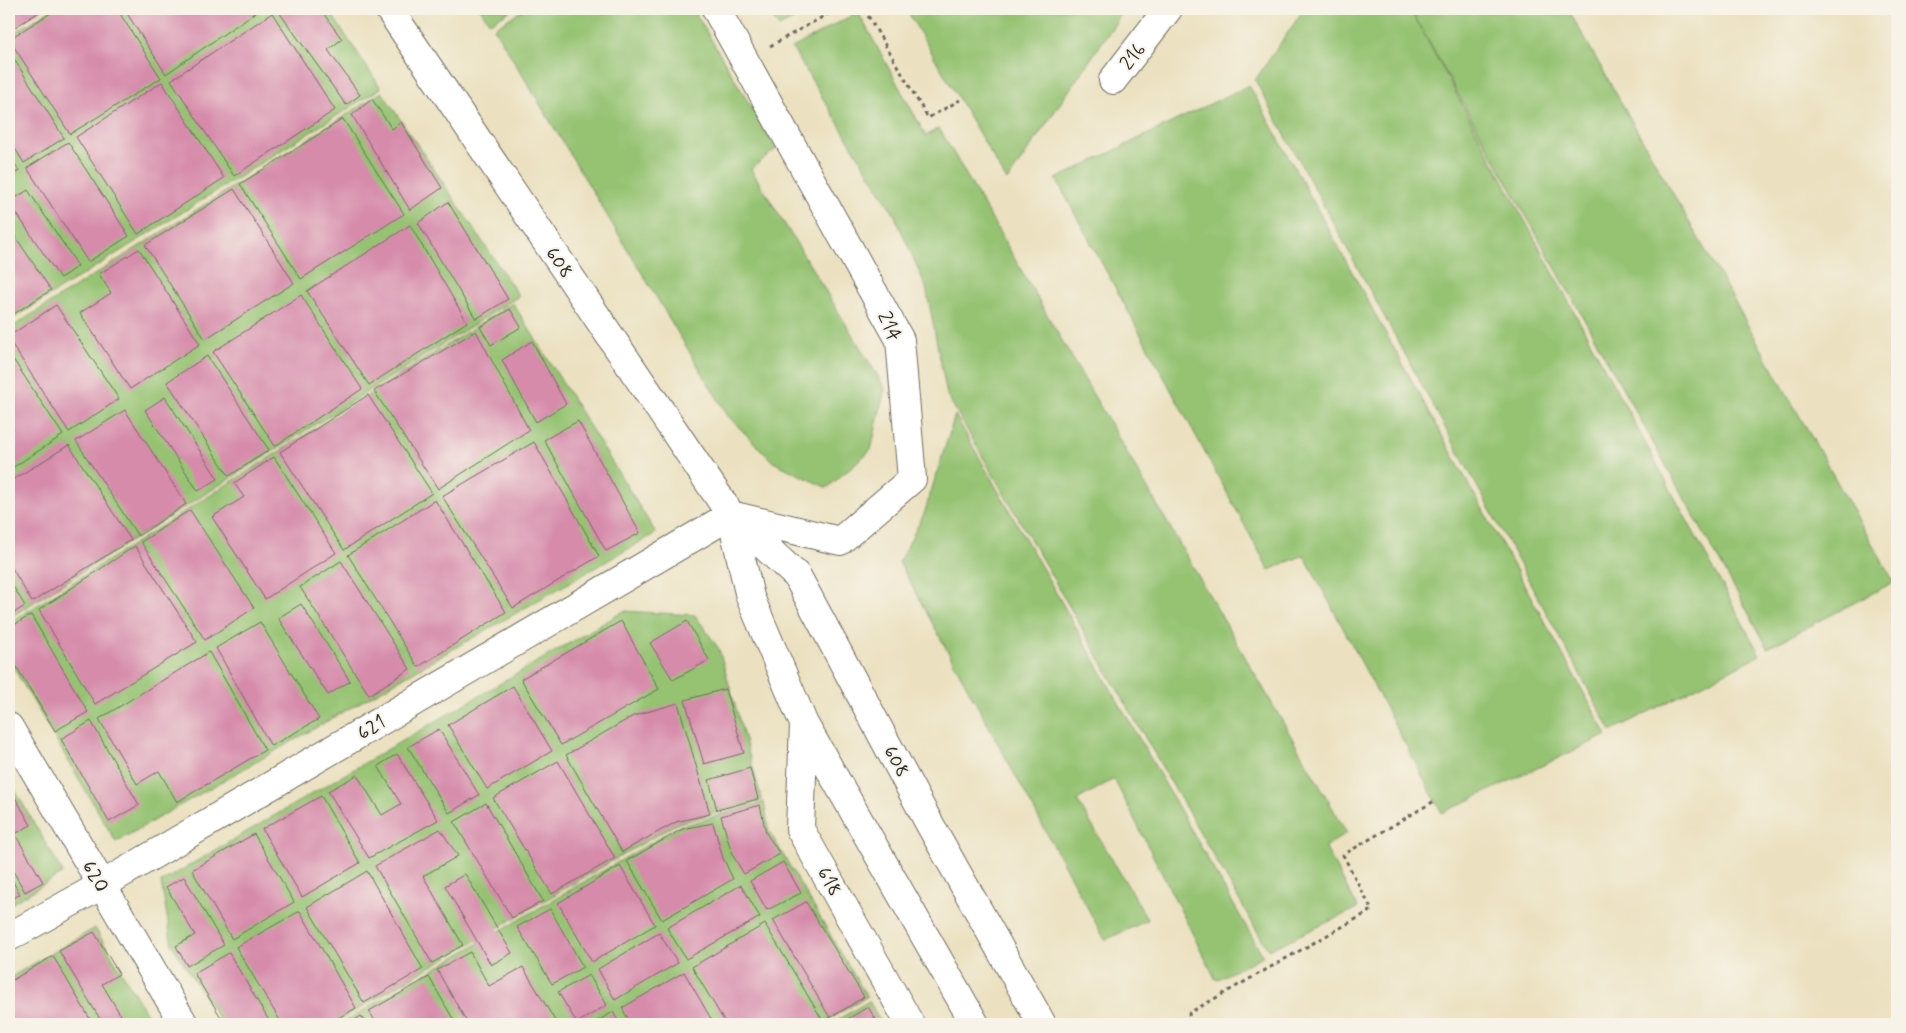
<svg xmlns="http://www.w3.org/2000/svg" width="1906" height="1033" viewBox="0 0 1906 1033" font-family="Mynerve,sans-serif">
<style>
.green{fill:#95c372;stroke:#60774e}
.building{fill:#d68baa}
.lines{fill:none;stroke-linecap:round;stroke-linejoin:round}
.street-casing{stroke:#6e6b5f;stroke-width:30}
.path{stroke:#6e6b5f;stroke-width:3;stroke-dasharray:4 4;stroke-linecap:butt}
.street{stroke:#fff;stroke-width:28}
.labels{text-anchor:middle;stroke-width:4;stroke-linejoin:round;paint-order:stroke}
.street-label{font-size:20px;fill:#2b2b2b;stroke:#f7f3e8}
</style>
<rect width="100%" height="100%" fill="#f7f3e8"/>
<filter id="ink" filterUnits="userSpaceOnUse"><feTurbulence type="fractalNoise" baseFrequency=".02" numOctaves="2"/><feDisplacementMap in="SourceGraphic" scale="10" xChannelSelector="R" yChannelSelector="G"/><feConvolveMatrix kernelMatrix="1 2 1 2 8 2 1 2 1" color-interpolation-filters="sRGB"/></filter>
<filter id="wash" filterUnits="userSpaceOnUse"><feTurbulence type="fractalNoise" baseFrequency=".0096" numOctaves="4" result="noise"/><feDisplacementMap in="SourceGraphic" scale="20" xChannelSelector="R" yChannelSelector="G"/><feGaussianBlur stdDeviation="1.12" result="paint"/><feColorMatrix in="noise" values="0 0 0 0 0 0 0 0 0 0 0 0 0 0 0 0 0 1.4 0 .05"/><feComposite in="paint" operator="in"/></filter>
<g filter="url(#wash)">
<rect width="100%" height="100%" fill="#ebe1c0"/>
<path class="green" d="M 52,9 L 328,9 L 381,88 L 9,321 L 9,36 Z
M 480,9 L 513,9 L 490,23 Z
M 524,9 L 693,9 L 776,149 L 751,169 L 885,388 L 871,450 L 827,488 L 773,462 L 728,416 L 494,28 Z
M 767,9 L 814,9 L 779,27 Z
M 906,9 L 1125,9 L 1007,181 Z
M 1304,9 L 1568,9 L 1894,582 L 1768,648 L 1412,12 L 1760,655 L 1611,731 L 1255,80 Z
M 858,12 L 926,136 L 939,128 L 1347,833 L 1325,847 L 1358,908 L 1268,950 L 947,395 L 926,287 L 894,214 L 792,48 Z
M 1249,85 L 1607,735 L 1442,813 L 1304,555 L 1269,570 L 1056,179 Z
M 382,92 L 519,296 L 9,618 L 9,329 Z
M 513,303 L 656,533 L 116,842 L 9,660 L 9,623 Z
M 955,415 L 1263,956 L 1216,980 L 1114,779 L 1077,800 L 1148,920 L 1105,940 L 899,562 L 924,514 Z
M 624,611 L 695,615 L 719,649 L 762,800 L 676,824 L 332,1024 L 222,1024 L 172,945 L 161,882 Z
M 9,780 L 63,873 L 9,905 Z
M 764,802 L 769,831 L 867,997 L 821,1024 L 340,1024 L 678,827 Z
M 95,928 L 153,1024 L 9,1024 L 9,978 Z
M 869,1001 L 882,1024 L 830,1024 Z"/>
<g id="blocks">
<path class="building" d="M 9,9 L 44,9 L 9,31 Z
M 57,9 L 117,9 L 161,78 L 70,134 L 9,39 Z
M 124,9 L 260,9 L 166,74 Z
M 283,9 L 320,9 L 342,39 L 328,50 L 360,95 L 346,105 L 279,12 Z
M 272,13 L 335,110 L 234,176 L 171,80 Z
M 9,51 L 64,138 L 24,163 L 9,139 Z
M 162,82 L 224,178 L 138,234 L 76,137 Z
M 372,99 L 392,129 L 401,122 L 442,188 L 410,210 L 352,115 Z
M 343,119 L 404,214 L 301,279 L 240,184 Z
M 68,142 L 129,236 L 88,262 L 27,168 Z
M 9,155 L 19,171 L 9,177 Z
M 234,189 L 294,283 L 205,339 L 145,245 Z
M 28,190 L 78,266 L 60,278 L 9,202 Z
M 448,202 L 508,299 L 476,319 L 418,223 Z
M 410,225 L 467,322 L 369,385 L 307,291 Z
M 9,227 L 51,290 L 9,317 Z
M 139,249 L 200,344 L 130,389 L 80,313 L 111,293 L 99,274 Z
M 301,295 L 362,389 L 275,446 L 213,352 Z
M 56,305 L 119,399 L 69,432 L 9,340 L 9,336 Z
M 510,309 L 521,327 L 491,345 L 480,327 Z
M 476,331 L 529,430 L 438,489 L 374,391 Z
M 532,341 L 566,404 L 536,422 L 502,360 Z
M 9,353 L 63,435 L 9,470 Z
M 207,356 L 269,450 L 229,476 L 167,382 Z
M 368,395 L 432,493 L 344,550 L 280,452 Z
M 165,397 L 218,479 L 198,491 L 145,410 Z
M 125,410 L 186,504 L 138,536 L 76,441 Z
M 578,421 L 640,533 L 606,551 L 544,440 Z
M 534,442 L 599,556 L 513,608 L 442,496 Z
M 69,445 L 131,540 L 32,602 L 9,563 L 9,482 Z
M 274,457 L 336,553 L 265,599 L 212,517 L 244,497 L 234,483 Z
M 435,500 L 506,612 L 418,667 L 348,555 Z
M 190,510 L 254,608 L 205,640 L 141,542 Z
M 135,546 L 197,642 L 95,704 L 39,610 Z
M 341,561 L 410,669 L 369,695 L 300,587 Z
M 9,580 L 25,606 L 9,616 Z
M 301,604 L 350,681 L 328,695 L 278,618 Z
M 31,615 L 88,712 L 55,731 L 9,654 L 9,628 Z
M 621,621 L 659,689 L 561,745 L 521,679 Z
M 687,621 L 709,660 L 673,680 L 650,643 Z
M 260,622 L 319,719 L 271,746 L 216,648 Z
M 209,652 L 265,750 L 177,802 L 159,771 L 137,784 L 99,719 Z
M 513,686 L 552,751 L 487,789 L 448,725 Z
M 725,689 L 744,753 L 704,764 L 685,700 Z
M 678,703 L 710,814 L 676,822 L 622,852 L 566,755 L 633,716 Z
M 91,721 L 139,805 L 109,822 L 61,739 Z
M 439,729 L 479,795 L 449,813 L 408,747 Z
M 397,754 L 438,820 L 369,858 L 328,791 L 357,775 L 382,815 L 401,804 L 378,766 Z
M 558,761 L 615,858 L 552,894 L 493,798 Z
M 750,768 L 758,799 L 717,810 L 709,780 Z
M 9,787 L 31,825 L 15,834 L 43,882 L 25,892 L 9,864 Z
M 321,796 L 360,863 L 302,897 L 262,829 Z
M 486,803 L 543,901 L 512,918 L 454,822 Z
M 760,805 L 766,833 L 780,854 L 744,874 L 732,854 L 721,816 Z
M 713,823 L 723,858 L 733,879 L 662,920 L 627,861 L 682,829 Z
M 440,829 L 458,856 L 423,876 L 463,945 L 432,963 L 375,866 Z
M 254,834 L 294,902 L 232,939 L 192,870 Z
M 783,862 L 801,893 L 767,910 L 750,881 Z
M 620,866 L 655,925 L 592,962 L 558,903 Z
M 367,871 L 423,969 L 364,1003 L 307,907 Z
M 465,874 L 512,953 L 491,965 L 445,886 Z
M 9,875 L 20,894 L 9,901 Z
M 184,877 L 224,945 L 187,966 L 176,946 L 195,935 L 166,887 Z
M 741,885 L 760,917 L 686,959 L 667,928 Z
M 806,902 L 864,997 L 830,1018 L 773,920 Z
M 550,909 L 583,967 L 552,984 L 517,927 Z
M 300,911 L 356,1008 L 328,1024 L 282,1024 L 236,947 Z
M 765,924 L 823,1021 L 817,1024 L 726,1024 L 692,967 Z
M 94,932 L 119,974 L 102,984 L 126,1024 L 103,1024 L 59,951 Z
M 659,933 L 678,963 L 615,1000 L 598,969 Z
M 470,952 L 489,986 L 523,967 L 557,1024 L 468,1024 L 437,970 Z
M 229,953 L 271,1024 L 225,1024 L 194,973 Z
M 53,956 L 93,1024 L 9,1024 L 9,982 Z
M 684,972 L 714,1024 L 631,1024 L 622,1008 Z
M 589,975 L 607,1005 L 577,1023 L 558,992 Z
M 429,977 L 456,1024 L 377,1024 L 369,1011 Z
M 868,1007 L 879,1024 L 839,1024 Z
M 613,1012 L 620,1024 L 593,1024 Z
M 361,1016 L 366,1024 L 348,1024 Z
M 146,1017 L 150,1024 L 133,1024 Z"/>
</g>
</g>
<g filter="url(#ink)">
<use href="#blocks" fill-opacity="0" stroke="#6e6b5f" stroke-width="1"/>
<g class="lines">
<g class="street-casing">
<path id="street" d="M 389,9 L 731,515 L 750,597 L 804,724 L 975,1024
M 716,9 L 900,340 L 912,479 L 840,541 L 731,515
M 1113,80 L 1168,9
M 732,516 L 797,576 L 928,821 L 1042,1024
M 804,724 L 800,829 L 910,1024
M 9,727 L 184,1024
M 9,937 L 102,885 L 731,515"/>
</g>
<path class="path" d="M 864,9 L 928,118 L 960,100
M 770,46 L 837,9
M 1190,1024 L 1189,1013 L 1372,910 L 1343,855 L 1436,800"/>
<use href="#street" class="street"/>
</g>
</g>
<g class="labels">
<g class="street-label">
<text transform="translate(1132 56) rotate(-53)" y="7">216</text>
<text transform="translate(560 262) rotate(56)" y="7">608</text>
<text transform="translate(890 326) rotate(66)" y="7">214</text>
<text transform="translate(371 727) rotate(-30)" y="7">621</text>
<text transform="translate(897 761) rotate(62)" y="7">608</text>
<text transform="translate(96 876) rotate(60)" y="7">620</text>
<text transform="translate(830 881) rotate(61)" y="7">618</text>
</g>
</g>
<rect width="1906" height="1033" fill="none" stroke="#f7f3e8" stroke-width="30"/>
</svg>
